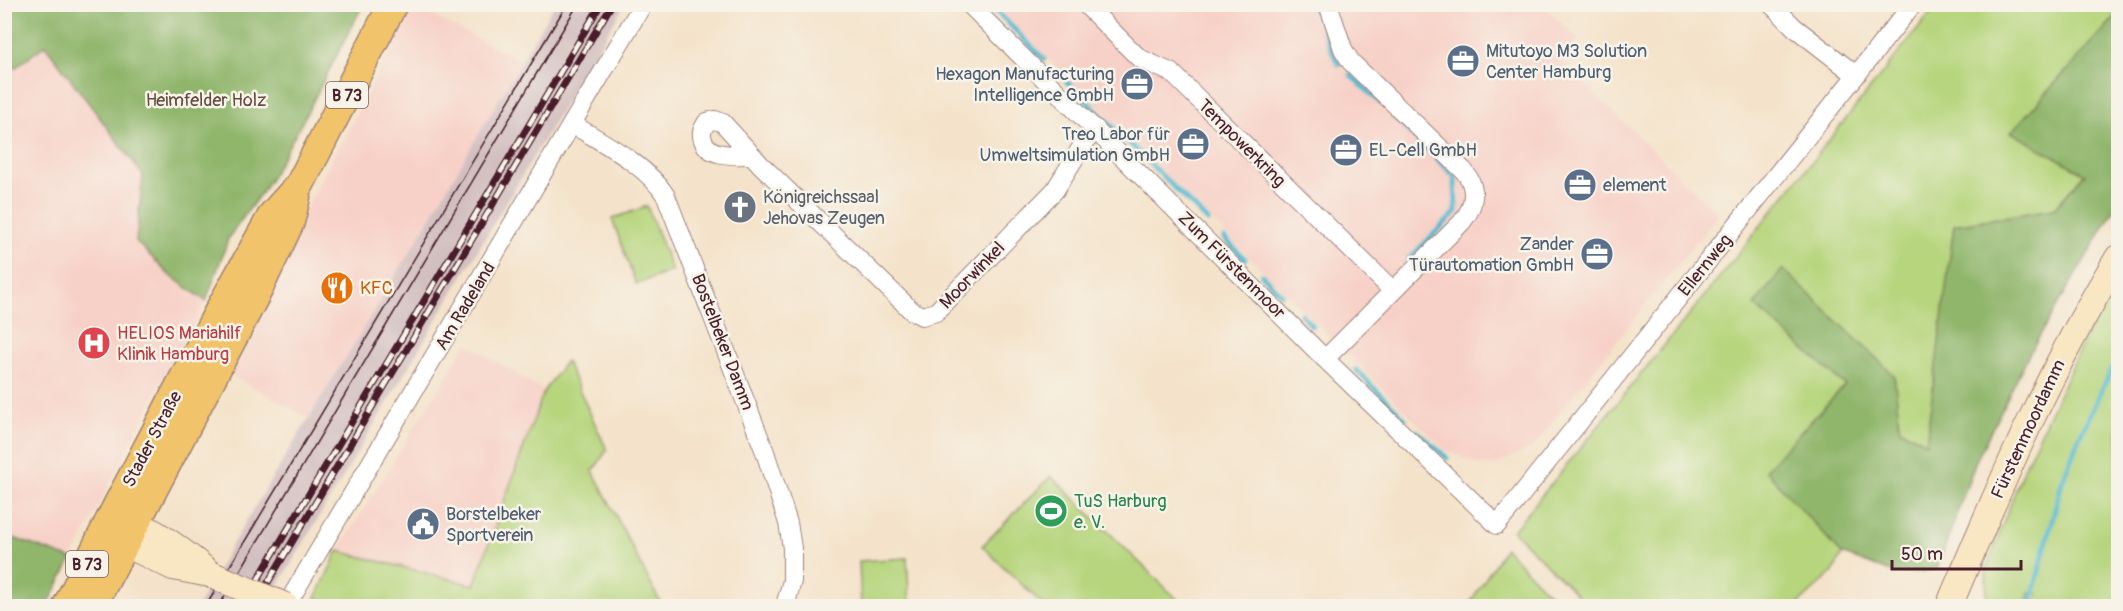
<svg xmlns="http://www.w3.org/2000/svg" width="2123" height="611" viewBox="0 0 2123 611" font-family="Pangolin,sans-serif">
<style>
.built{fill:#f7d1c7}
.industrial{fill:#d2bfc0}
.green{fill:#b6d57d;stroke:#807a54;stroke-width:1.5}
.forest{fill:#90b66c;stroke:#6d6a4c;stroke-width:1.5}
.water{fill:#53b9d1;stroke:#4e6c7e;stroke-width:1.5}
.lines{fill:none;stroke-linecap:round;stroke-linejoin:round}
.stream{stroke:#53b9d1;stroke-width:5}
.minor-casing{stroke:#9f817a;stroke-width:20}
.secondary-casing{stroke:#9f817a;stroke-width:28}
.primary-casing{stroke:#9f817a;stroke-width:31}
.minor{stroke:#fff;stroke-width:18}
.secondary{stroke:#f9e7c3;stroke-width:26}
.primary{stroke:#f1c36a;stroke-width:28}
.tram{stroke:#4a1f2b;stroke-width:1.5}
.rail-casing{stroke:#4a1f2b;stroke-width:7}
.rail{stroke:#f7f3e8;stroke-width:4.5;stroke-dasharray:14;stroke-linecap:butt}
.secondary-bridge-casing{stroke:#9f817a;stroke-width:28;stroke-linecap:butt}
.secondary-bridge{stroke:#f9e7c3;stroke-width:26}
.labels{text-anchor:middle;stroke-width:5;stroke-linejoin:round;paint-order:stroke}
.shield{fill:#f7f3e8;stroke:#7e5f64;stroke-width:1.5}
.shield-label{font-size:16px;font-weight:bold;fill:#4a1f2b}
.service-label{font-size:18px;fill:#4e5e75;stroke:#f7f3e8;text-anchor:start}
.park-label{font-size:18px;fill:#654c40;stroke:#f7f3e8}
.street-label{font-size:18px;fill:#4a1f2b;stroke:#f7f3e8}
.worship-label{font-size:18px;fill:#5b616d;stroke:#f7f3e8;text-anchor:start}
.food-label{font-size:18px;fill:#c56008;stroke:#f7f3e8;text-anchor:start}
.health-label{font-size:18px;fill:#be3a42;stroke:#f7f3e8;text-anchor:start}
.leisure-label{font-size:18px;fill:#27864d;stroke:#f7f3e8;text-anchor:start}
</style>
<rect width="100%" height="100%" fill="#f7f3e8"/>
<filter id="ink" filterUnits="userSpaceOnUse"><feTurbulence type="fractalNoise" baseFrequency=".0167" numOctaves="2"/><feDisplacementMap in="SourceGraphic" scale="12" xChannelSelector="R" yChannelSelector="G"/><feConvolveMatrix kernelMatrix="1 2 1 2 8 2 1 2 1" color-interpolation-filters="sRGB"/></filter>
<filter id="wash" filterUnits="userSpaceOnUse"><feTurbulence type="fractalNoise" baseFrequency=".008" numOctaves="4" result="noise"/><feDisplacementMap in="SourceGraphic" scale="24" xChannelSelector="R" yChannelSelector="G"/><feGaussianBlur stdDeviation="1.35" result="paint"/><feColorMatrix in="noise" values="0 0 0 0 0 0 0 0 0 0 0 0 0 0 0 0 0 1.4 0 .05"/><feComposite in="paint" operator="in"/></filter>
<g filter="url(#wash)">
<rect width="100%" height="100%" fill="#f4e3ca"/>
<path class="built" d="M 993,5 L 1543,5 L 1579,39 L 1560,60 L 1718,214 L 1532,448 L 1495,465 L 1477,464 L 1445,450 Z
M 414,6 L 521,61 L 410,252 L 309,418 L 220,369 Z
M 45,45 L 143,175 L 168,274 L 206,301 L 160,384 L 72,559 L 5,535 L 4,54 L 15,68 Z
M 467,343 L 544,391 L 474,585 L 338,551 Z"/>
<path class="industrial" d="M 554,5 L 624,5 L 266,606 L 198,606 L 231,546 L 410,252 Z"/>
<path class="green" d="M 1937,5 L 2118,5 L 2118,14 L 2011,132 L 2085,173 L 2054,209 L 1954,225 L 1927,443 L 1900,429 L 1894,375 L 1754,305 L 1845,385 L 1766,470 L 1842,554 L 1833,572 L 1796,606 L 1588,606 L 1513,531 L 1706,294 Z
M 647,206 L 672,271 L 636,284 L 612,219 Z
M 2118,281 L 2118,606 L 2034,606 L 2038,594 L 2030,592 L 2027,606 L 2001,606 L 1987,599 L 1986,569 L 2022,473 L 2084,340 Z
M 566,361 L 607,450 L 593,471 L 662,606 L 335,606 L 316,598 L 338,551 L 474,585 L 544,391 Z
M 1051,476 L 1184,606 L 1044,606 L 982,546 Z
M 1505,548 L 1561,606 L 1468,606 Z
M 907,558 L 910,606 L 861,606 L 859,561 Z"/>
<path class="forest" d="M 4,5 L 5,4 L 363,5 L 299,128 L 266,186 L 229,237 L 206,301 L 168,274 L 136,241 L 143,175 L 45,45 L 15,68 L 5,54 Z
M 2118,14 L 2118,203 L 2030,352 L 1975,463 L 1937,569 L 1896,574 L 1842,554 L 1765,470 L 1845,385 L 1754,305 L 1783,269 L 1894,375 L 1900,429 L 1926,443 L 1954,225 L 2054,209 L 2085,174 L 2011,132 Z
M 5,535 L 72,559 L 47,606 L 9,606 L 12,597 L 5,580 Z"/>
<path class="water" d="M 1987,599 L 2001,606 L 1877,606 L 1885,605 Z"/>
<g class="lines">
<path class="stream" d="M 989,4 L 1044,59
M 1309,4 C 1325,20 1326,45 1339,64
M 1351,75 L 1379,102
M 1063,78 L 1208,221
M 1395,118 L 1455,177 L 1456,212 L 1409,259
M 1224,238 L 1245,259
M 1262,275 L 1281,294
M 1301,314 L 1312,326
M 1356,370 L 1405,419
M 1418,432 L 1447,458
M 2030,606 L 2062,482 L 2078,440 L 2118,356"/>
</g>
</g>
<g filter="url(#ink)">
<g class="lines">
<g class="minor-casing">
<path id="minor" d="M 969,4 L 1325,359 L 1497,525 L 1913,4
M 1085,4 L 1139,58 L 1172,73 L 1393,291
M 1771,4 L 1794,27 L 1856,75
M 572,124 C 603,143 647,165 666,196 L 765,452 L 788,523 L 792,548 L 792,581 L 785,606
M 751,155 C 736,155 709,158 703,140 C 700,132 703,128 707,122 L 715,120 L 723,123 L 761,165 L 912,311 L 922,316 L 936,312 L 1055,190 L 1084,143 L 1096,129
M 1325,359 L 1462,222 C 1475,206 1478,188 1464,171 L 1351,62 L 1343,49 L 1328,4
M 286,606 L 643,4"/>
</g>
<g class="secondary-casing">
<path id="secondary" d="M 125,521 C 149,524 191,558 210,574 L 173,567 L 126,544 L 116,537 L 108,522 Z
M 1949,606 C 1999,487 2050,368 2118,258"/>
</g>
<g class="primary-casing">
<path id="primary" d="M 67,606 L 116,508 L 221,307 L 273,214 L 300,184 L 393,4
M 92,606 L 258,290 L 290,222 L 296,197"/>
</g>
<use href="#minor" class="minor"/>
<use href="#secondary" class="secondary"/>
<use href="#primary" class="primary"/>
<path class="tram" d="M 206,606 L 567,4
M 219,606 L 578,4"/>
<g class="rail-casing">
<path id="rail" d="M 242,606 L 601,4
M 254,606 L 612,4"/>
</g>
<use href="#rail" class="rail"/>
<g class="secondary-bridge-casing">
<path id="secondary-bridge" d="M 210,574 L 285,606"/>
</g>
<use href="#secondary-bridge" class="secondary-bridge"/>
</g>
</g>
<defs>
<g id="office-disc" transform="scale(1.725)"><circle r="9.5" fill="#5c6f8a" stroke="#f7f3e8"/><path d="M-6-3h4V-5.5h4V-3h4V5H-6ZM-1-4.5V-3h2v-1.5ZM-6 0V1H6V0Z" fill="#fff"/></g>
<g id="church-disc" transform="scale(1.725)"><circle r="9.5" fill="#6b7280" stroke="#f7f3e8"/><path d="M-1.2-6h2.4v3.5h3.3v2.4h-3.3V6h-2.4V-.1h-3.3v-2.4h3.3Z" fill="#fff"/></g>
<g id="restaurant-disc" transform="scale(1.725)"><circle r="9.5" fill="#e8710a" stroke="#f7f3e8"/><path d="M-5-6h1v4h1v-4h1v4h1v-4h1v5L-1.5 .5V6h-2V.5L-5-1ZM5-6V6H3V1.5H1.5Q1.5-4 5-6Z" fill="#fff"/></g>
<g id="hospital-disc" transform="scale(1.725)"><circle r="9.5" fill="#e0444e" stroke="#f7f3e8"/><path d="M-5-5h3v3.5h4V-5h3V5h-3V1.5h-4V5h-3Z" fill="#fff"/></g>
<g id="stadium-disc" transform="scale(1.725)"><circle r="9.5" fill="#2e9e5b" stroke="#f7f3e8"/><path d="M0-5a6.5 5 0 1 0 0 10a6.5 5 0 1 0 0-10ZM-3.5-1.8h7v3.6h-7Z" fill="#fff"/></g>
<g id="civic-disc" transform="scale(1.725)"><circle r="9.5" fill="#5c6f8a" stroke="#f7f3e8"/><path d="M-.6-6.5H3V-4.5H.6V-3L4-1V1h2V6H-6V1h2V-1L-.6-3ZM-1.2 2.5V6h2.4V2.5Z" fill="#fff"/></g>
</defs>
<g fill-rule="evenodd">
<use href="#office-disc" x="1463" y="61"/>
<use href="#office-disc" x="1137" y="84"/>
<use href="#office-disc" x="1193" y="144"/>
<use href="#office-disc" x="1346" y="150"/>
<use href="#office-disc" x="1580" y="185"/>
<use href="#church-disc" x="740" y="207"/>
<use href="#office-disc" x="1597" y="254"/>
<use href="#restaurant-disc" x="337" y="288"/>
<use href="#hospital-disc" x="94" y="343"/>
<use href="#stadium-disc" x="1051" y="511"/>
<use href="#civic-disc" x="423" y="524"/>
</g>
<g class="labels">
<g class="shield">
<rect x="326" y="82" width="42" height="26" rx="4.5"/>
<rect x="66" y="551" width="42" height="26" rx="4.5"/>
</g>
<g class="shield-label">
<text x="347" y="101">B 73</text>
<text x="87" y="570">B 73</text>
</g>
<g class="service-label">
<text x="1486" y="57">Mitutoyo M3 Solution<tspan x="1486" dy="21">Center Hamburg</tspan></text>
<text x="1114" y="80" text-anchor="end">Hexagon Manufacturing<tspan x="1114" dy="21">Intelligence GmbH</tspan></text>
<text x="1170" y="140" text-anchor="end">Treo Labor für<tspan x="1170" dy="21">Umweltsimulation GmbH</tspan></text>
<text x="1369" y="156">EL-Cell GmbH</text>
<text x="1603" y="191">element</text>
<text x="1574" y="250" text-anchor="end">Zander<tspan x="1574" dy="21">Türautomation GmbH</tspan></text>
<text x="446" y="520">Borstelbeker<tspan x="446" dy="21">Sportverein</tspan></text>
</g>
<g class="park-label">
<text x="206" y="106">Heimfelder Holz</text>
</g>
<g class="street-label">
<text transform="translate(1242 143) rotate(45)" y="6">Tempowerkring</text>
<text transform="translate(1232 265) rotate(45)" y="6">Zum Fürstenmoor</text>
<text transform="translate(1705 265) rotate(-51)" y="6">Ellernweg</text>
<text transform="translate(972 275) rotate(-46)" y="6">Moorwinkel</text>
<text transform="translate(465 306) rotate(-59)" y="6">Am Radeland</text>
<text transform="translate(723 342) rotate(69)" y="6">Bostelbeker Damm</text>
<text transform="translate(2028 429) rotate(-65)" y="6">Fürstenmoordamm</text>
<text transform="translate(152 439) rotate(-62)" y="6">Stader Straße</text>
</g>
<g class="worship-label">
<text x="763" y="203">Königreichssaal<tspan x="763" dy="21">Jehovas Zeugen</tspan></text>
</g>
<g class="food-label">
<text x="360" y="294">KFC</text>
</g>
<g class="health-label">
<text x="117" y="339">HELIOS Mariahilf<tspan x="117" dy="21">Klinik Hamburg</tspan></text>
</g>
<g class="leisure-label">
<text x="1074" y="507">TuS Harburg<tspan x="1074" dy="21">e. V.</tspan></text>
</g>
</g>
<rect width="2123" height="611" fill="none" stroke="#f7f3e8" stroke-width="24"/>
<path d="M1892 560v9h129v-9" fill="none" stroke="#4a1f2b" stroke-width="3"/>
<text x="1901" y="560" font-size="18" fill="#4a1f2b" stroke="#f7f3e8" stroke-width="4.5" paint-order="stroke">50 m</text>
</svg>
